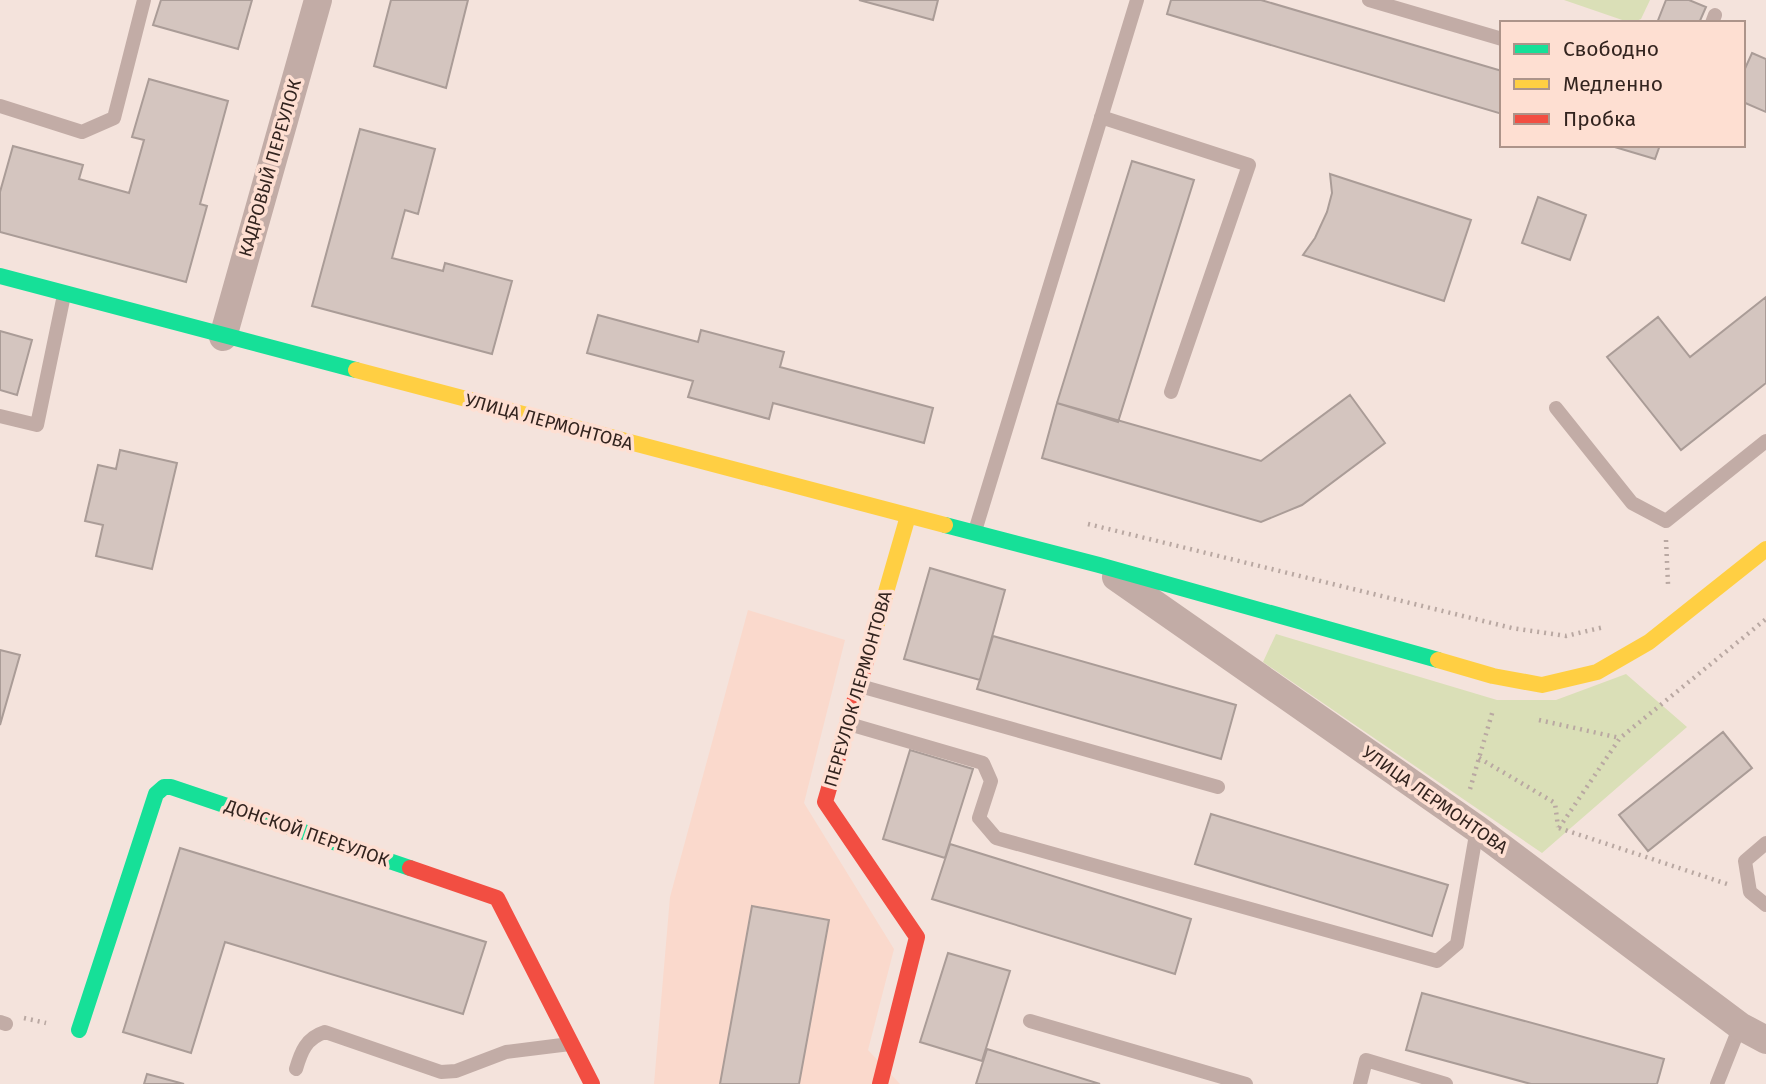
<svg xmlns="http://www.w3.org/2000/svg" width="1766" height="1084" viewBox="0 0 1766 1084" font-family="'Fira Sans',sans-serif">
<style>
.built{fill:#fad9cc}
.green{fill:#dadfb7}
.building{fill:#d4c5bf;stroke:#aa9c97;stroke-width:2}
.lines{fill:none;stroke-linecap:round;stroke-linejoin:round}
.path{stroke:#b9a8a2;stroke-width:4.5;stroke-dasharray:2 5;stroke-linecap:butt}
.lane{stroke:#c2aca6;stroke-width:14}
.street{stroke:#c2aca6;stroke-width:28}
.fast{stroke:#16e098;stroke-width:16}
.slow{stroke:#ffcf43;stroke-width:16}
.jam{stroke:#f24e42;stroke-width:16}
.labels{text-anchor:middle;stroke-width:7;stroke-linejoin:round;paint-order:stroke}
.street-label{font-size:18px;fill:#33241f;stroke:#fedfd2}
</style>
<rect width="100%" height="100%" fill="#f4e3dc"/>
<path class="built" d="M 748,610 L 845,640 L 804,803 L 894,949 L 868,1050 L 900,1084 L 654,1084 L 670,897 Z"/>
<path class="green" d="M 1564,0 L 1650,0 L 1641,19 L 1631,23 Z
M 1276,634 L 1497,700 L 1556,700 L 1626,674 L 1687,727 L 1542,853 L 1263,662 Z"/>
<path class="building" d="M 161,0 L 252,0 L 238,49 L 153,25 Z
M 391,0 L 468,0 L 446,88 L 374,66 Z
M 859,0 L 938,0 L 933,20 Z
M 1171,0 L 1261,0 L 1502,71 L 1502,114 L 1167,14 Z
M 1666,0 L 1689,0 L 1706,7 L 1699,23 L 1657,23 Z
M 1752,53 L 1766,59 L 1766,112 L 1743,102 L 1743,73 Z
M 149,79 L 228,101 L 200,204 L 207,206 L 186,282 L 0,232 L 0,192 L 13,146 L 83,165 L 79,179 L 129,193 L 144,140 L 132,137 Z
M 360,129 L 435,149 L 418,214 L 405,210 L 392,258 L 443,271 L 445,263 L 512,281 L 492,354 L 312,306 Z
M 1608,145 L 1660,145 L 1655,159 Z
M 1132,161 L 1194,180 L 1118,422 L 1057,403 Z
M 1330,174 L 1471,220 L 1444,301 L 1303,255 L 1315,238 L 1327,212 L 1332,193 Z
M 1538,197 L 1586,215 L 1570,260 L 1522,243 Z
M 1766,297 L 1766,383 L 1681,450 L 1607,357 L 1658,317 L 1690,357 Z
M 598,315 L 698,342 L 701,330 L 784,352 L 780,367 L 933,408 L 924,443 L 773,403 L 769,419 L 688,397 L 693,381 L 587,353 Z
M 0,331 L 32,340 L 17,395 L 0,390 Z
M 1350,395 L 1385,443 L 1302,505 L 1261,522 L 1042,458 L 1057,403 L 1261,461 Z
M 120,450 L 177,463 L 152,569 L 96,556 L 103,525 L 85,521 L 98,465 L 116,469 Z
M 930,568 L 1005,590 L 980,680 L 904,659 Z
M 993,636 L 1236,705 L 1221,759 L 977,689 Z
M 0,650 L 20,655 L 0,725 Z
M 1723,732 L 1752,768 L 1648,851 L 1619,815 Z
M 910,750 L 973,769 L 945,858 L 883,839 Z
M 1211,814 L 1448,885 L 1432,936 L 1195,864 Z
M 950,844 L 1191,919 L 1175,974 L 932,899 Z
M 180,848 L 486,942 L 463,1014 L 225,942 L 191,1053 L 123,1032 Z
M 752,906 L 829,920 L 799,1084 L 720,1084 Z
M 948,953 L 1010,971 L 982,1061 L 920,1042 Z
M 1422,993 L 1664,1059 L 1657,1084 L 1531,1084 L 1406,1050 Z
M 987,1049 L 1100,1084 L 976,1084 Z
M 147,1074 L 184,1084 L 144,1084 Z"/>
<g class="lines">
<path class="path" d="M 1088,524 L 1512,628 L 1566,636 L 1604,627
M 1666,540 L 1668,584
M 1539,720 L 1620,738
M 1479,758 L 1555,803 L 1558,827
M 1470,789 L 1493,710
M 1559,828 L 1620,738 L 1766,619
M 1559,828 L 1727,884
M 24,1018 L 46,1023"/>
<path class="lane" d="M 1369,0 L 1502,39
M 1712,23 L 1715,15
M 0,106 L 82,132 L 114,118 L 144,0
M 1101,117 L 1249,165 L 1171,392
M 1556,408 L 1632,503 L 1666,521 L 1766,441
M 0,416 L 37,425 L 64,295
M 975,531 L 1137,0
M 860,686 L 1218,787
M 849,724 L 983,763 L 991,781 L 979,818 L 996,838 L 1437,961 L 1457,944 L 1477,829
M 1766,843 L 1745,861 L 1750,892 L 1766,905
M 1030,1021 L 1246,1084
M 0,1022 L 6,1024
M 296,1069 C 301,1052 306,1038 325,1032 L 441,1072 L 456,1071 L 506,1052 L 570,1044
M 1360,1084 L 1366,1060 L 1446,1084
M 1717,1084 L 1740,1026"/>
<path class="street" d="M 223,337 L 318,0
M 1116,577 L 1477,829 L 1740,1026 L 1766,1040"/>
<path class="fast" d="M 0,276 L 356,370
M 945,525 L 1099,565 L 1438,660
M 79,1030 L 156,794 L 164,787 L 171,787 L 410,868"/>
<path class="slow" d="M 356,370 L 945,525
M 869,651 L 908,516
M 1438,660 L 1493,676 L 1542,685 L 1597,672 L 1649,642 L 1766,549"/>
<path class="jam" d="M 869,651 L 825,802 L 917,937 L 880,1084
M 410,868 L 497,898 L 592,1084"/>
</g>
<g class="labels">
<g class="street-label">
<text transform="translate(270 168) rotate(-74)" y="6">КАДРОВЫЙ ПЕРЕУЛОК</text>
<text transform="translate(549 422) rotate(15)" y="6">УЛИЦА ЛЕРМОНТОВА</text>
<text transform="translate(858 689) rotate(-74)" y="6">ПЕРЕУЛОК ЛЕРМОНТОВА</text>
<text transform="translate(1435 800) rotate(35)" y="6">УЛИЦА ЛЕРМОНТОВА</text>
<text transform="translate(307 833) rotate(19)" y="6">ДОНСКОЙ ПЕРЕУЛОК</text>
</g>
</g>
<rect x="1500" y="21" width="245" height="126" fill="#fedfd2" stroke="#ad948a" stroke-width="2"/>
<rect x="1514" y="44" width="35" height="10" fill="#16e098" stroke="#ad948a" stroke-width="2"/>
<text x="1563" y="56" font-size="21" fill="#33241f">Свободно</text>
<rect x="1514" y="79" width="35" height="10" fill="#ffcf43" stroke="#ad948a" stroke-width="2"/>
<text x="1563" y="91" font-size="21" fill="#33241f">Медленно</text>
<rect x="1514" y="114" width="35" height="10" fill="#f24e42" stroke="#ad948a" stroke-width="2"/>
<text x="1563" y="126" font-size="21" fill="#33241f">Пробка</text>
</svg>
